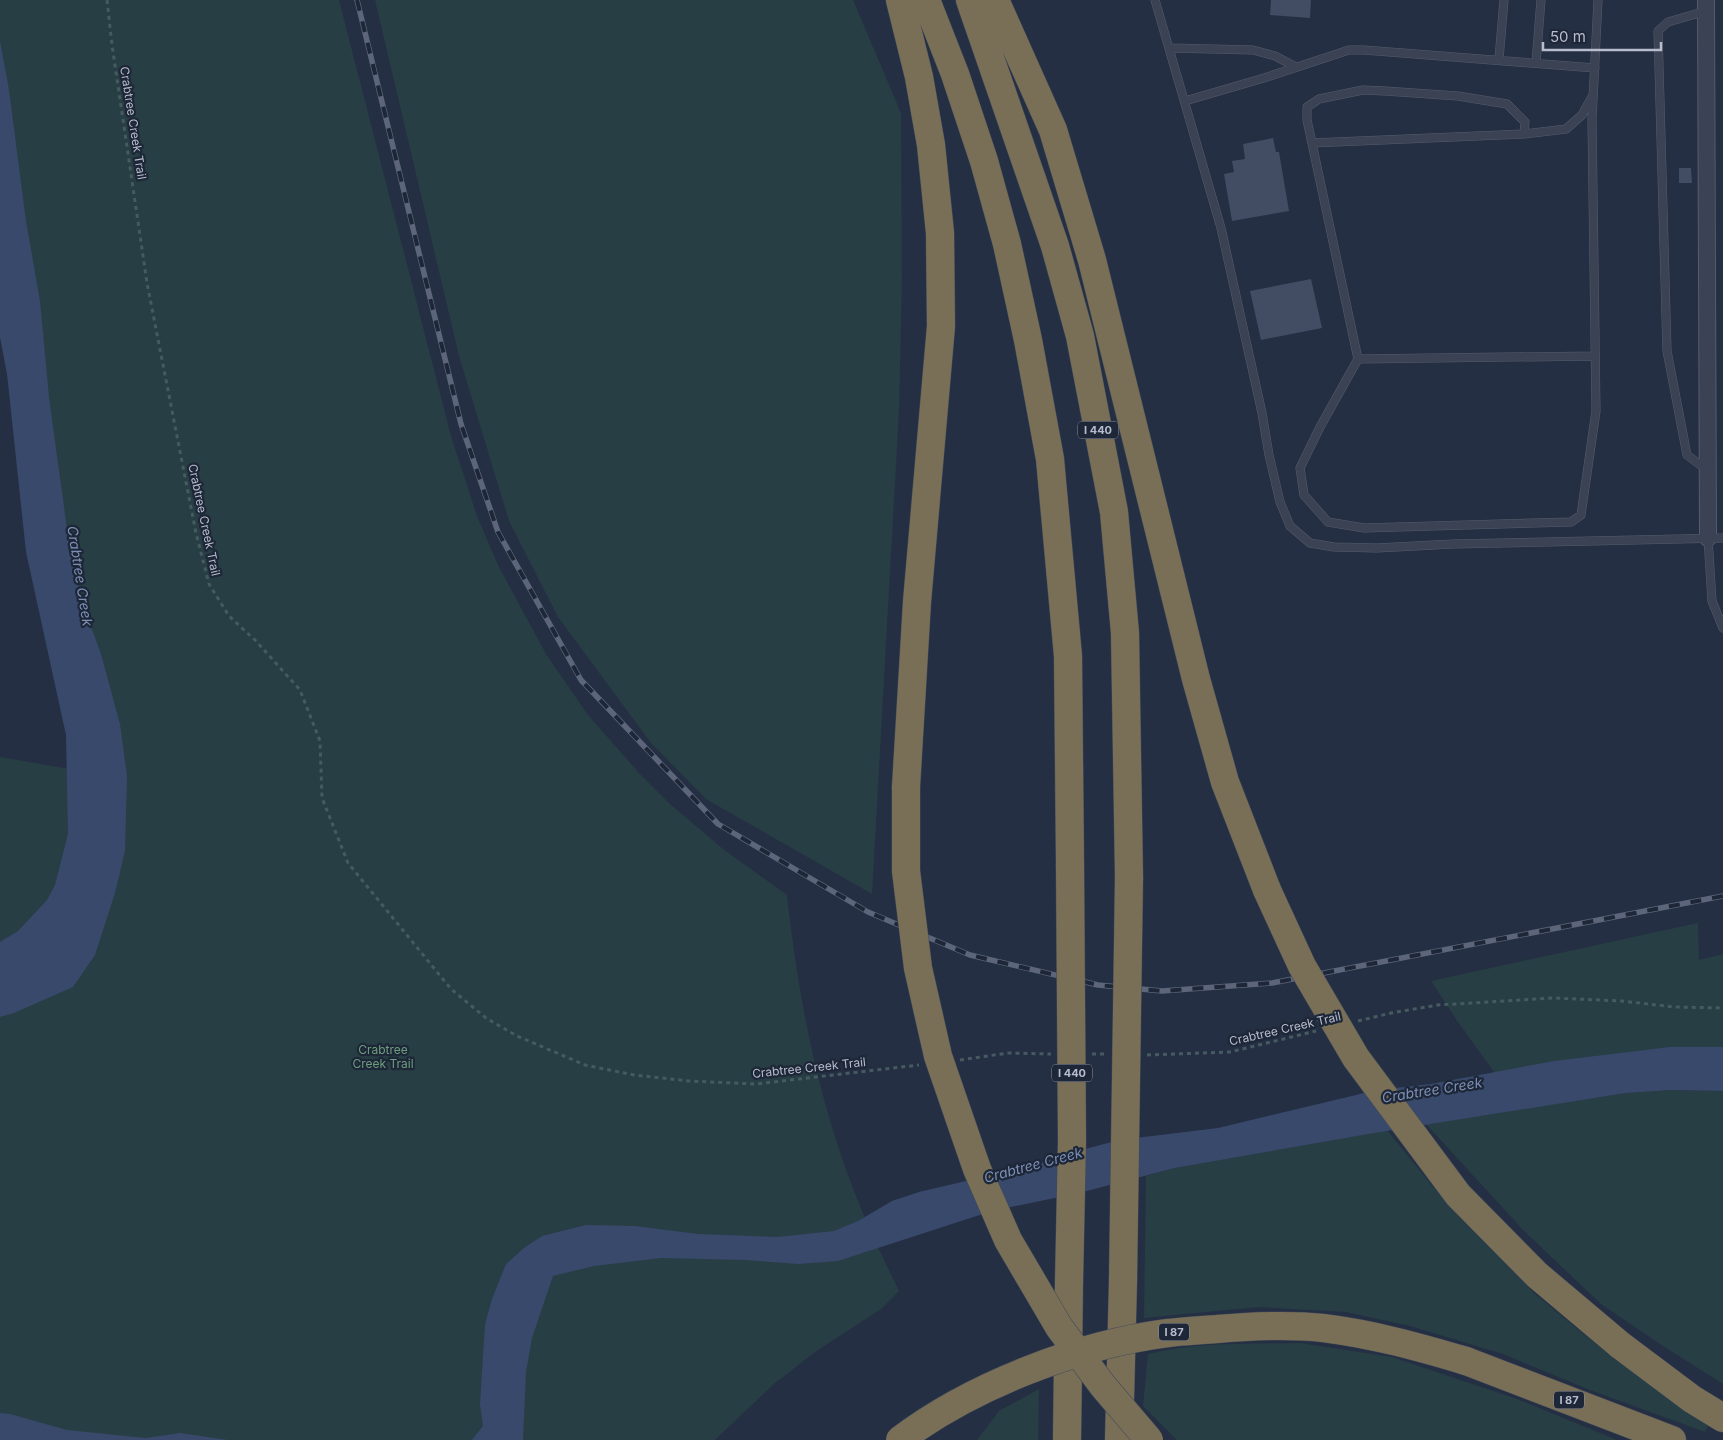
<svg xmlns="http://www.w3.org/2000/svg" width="1723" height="1440" viewBox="0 0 1723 1440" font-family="Inter,sans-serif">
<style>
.green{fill:#273e44}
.water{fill:#38496b}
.building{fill:#424c63}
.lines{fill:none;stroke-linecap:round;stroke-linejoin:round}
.lane-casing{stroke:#555d6d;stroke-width:9}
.street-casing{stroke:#555d6d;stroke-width:18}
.highway-casing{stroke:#414a5a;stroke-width:29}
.path{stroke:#465b60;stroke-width:3;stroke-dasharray:4 4;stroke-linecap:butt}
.lane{stroke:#3a4253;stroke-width:8}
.street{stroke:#3a4253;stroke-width:16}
.highway{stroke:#796f56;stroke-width:28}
.rail-casing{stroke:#5c657a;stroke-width:5.5}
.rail{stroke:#1e2738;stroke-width:4;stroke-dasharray:11;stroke-linecap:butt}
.highway-bridge-casing{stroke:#414a5a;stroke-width:29;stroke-linecap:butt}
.highway-bridge{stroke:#796f56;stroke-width:28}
.labels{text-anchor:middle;stroke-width:4.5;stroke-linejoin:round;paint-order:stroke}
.shield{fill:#1e2738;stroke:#8990a0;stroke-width:1}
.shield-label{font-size:11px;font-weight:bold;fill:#b7bdcc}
.street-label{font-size:12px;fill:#b7bdcc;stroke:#1e2738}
.park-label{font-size:12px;fill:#6d9e7d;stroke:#1e2738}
.water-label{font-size:14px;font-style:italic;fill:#7d8fb5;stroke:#1e2738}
</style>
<rect width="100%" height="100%" fill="#252f43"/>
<path class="green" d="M 0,0 L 339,0 L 451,436 L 477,516 L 499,567 L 546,654 L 588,715 L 640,774 L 670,804 L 723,849 L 787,895 C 798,996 817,1095 854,1191 C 867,1225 883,1258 899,1291 L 881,1309 L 815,1352 L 774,1384 L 715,1440 L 0,1440 L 0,757 L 93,773 L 0,170 Z
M 375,0 L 853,0 L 901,113 L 902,280 L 899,411 L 872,894 L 706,799 L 651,743 L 558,617 L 509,521 L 459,356 Z
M 1698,923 L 1699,960 L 1723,954 L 1723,1073 L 1502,1083 L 1458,1022 L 1431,981 Z
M 1672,1090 L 1723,1091 L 1723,1384 L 1663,1346 L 1601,1304 L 1524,1231 L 1426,1124 L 1626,1093 Z
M 1387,1130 L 1451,1209 L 1535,1294 L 1614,1359 L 1709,1424 L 1705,1432 L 1590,1390 L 1503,1354 L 1410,1326 L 1346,1312 L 1259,1307 L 1144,1318 L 1146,1176 L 1175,1168 Z
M 1300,1343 L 1392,1357 L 1517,1399 L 1617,1440 L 1177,1440 L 1143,1406 L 1148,1354 C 1197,1342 1250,1344 1300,1343 Z
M 1039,1389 L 1038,1440 L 977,1440 L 999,1411 Z"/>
<path class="water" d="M 0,41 L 9,90 L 26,221 L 40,301 L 49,397 L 67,529 L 82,602 L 101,654 L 120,724 L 127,776 L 125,851 L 115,893 L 95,955 L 73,987 L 14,1013 L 0,1017 L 0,942 L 18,931 L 47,900 L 55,885 L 68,834 L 66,735 L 26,552 L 7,374 L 0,337 Z
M 1670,1047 L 1723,1047 L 1723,1091 L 1672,1090 L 1626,1093 L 1374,1133 L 1175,1168 L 1079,1193 L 992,1211 L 838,1261 L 798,1264 L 746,1260 L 661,1258 L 594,1266 L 553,1276 L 532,1338 L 526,1372 L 523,1440 L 472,1440 L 483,1426 L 480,1404 L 485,1324 L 492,1299 L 506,1264 L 524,1248 L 542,1236 L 586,1225 L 635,1226 L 698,1234 L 777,1237 L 834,1231 L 858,1221 L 892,1201 L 919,1192 L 1038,1164 L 1074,1152 L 1119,1140 L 1218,1128 L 1377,1090 L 1431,1084 L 1554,1061 Z
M 0,1413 L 10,1414 L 67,1430 L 146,1438 L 180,1433 L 228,1440 L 0,1440 Z"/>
<path class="building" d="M 1271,0 L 1311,0 L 1310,18 L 1270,15 Z
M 1273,138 L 1276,152 L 1279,152 L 1289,211 L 1232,221 L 1224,174 L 1234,172 L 1232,161 L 1245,159 L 1243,144 Z
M 1679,168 L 1691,168 L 1692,183 L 1679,183 Z
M 1311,279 L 1322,328 L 1261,340 L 1250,291 Z"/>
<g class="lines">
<g class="lane-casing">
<path id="lane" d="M 1155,0 L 1221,228 L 1262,413 L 1269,455 L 1280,502 L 1290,526 L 1310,543 L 1334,547 L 1377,548 L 1453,544 L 1723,538
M 1706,11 L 1668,22 L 1658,31 L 1667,351 L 1687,455 L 1707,470
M 1170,48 L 1253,50 L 1275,56 L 1296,67
M 1499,59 L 1504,0
M 1536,63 L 1541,0
M 1593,95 L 1582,115 L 1566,129 L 1524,134 L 1525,122 L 1507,104 L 1458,96 L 1385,91 L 1363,90 L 1319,99 L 1307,107 L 1307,120 L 1358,359 L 1320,427 L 1300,468 L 1304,495 L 1328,522 L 1364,528 L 1571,522 L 1581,515 L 1596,411 L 1592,119 L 1598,0
M 1185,101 L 1264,78 L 1349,50 L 1364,50 L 1595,68
M 1312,143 L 1524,134
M 1358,359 L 1595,356
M 1708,538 L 1712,601 L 1723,628"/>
</g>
<g class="street-casing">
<path id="street" d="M 1706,0 L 1708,538"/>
</g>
<g class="highway-casing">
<path id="highway" d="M 900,0 L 919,77 L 931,145 L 940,233 L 941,326 L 917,602 L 906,787
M 926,0 L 955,74 L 984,161 L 1007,244 L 1028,340 L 1050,459 L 1068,656 L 1070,864
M 970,0 L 1055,246 L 1080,336 L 1114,512 L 1125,633 L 1129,877
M 995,0 L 1053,130 L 1092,260 L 1196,679 L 1225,782 L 1267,890
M 1620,1345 L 1692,1399 L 1723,1418
M 1466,1361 L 1672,1440
M 1067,1440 L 1069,1282
M 1119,1440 L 1123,1281"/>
</g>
<path class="path" d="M 107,0 L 112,45 L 147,283 L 196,533 L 209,584 L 229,616 L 256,641 L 300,690 L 320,741 L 322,798 L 348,863 L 451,989 L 486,1018 L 517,1036 L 585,1065 L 634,1075 L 689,1081 L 756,1084 L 919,1065
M 1358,1021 L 1391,1013 L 1438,1005 L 1554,998 L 1622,1001 L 1674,1007 L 1723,1008
M 1092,1054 L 1106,1054
M 1147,1055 L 1230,1052 L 1316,1031
M 960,1060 L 1008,1053 L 1051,1054"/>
<use href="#lane" class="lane"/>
<use href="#street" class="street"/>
<use href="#highway" class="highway"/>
<g class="rail-casing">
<path id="rail" d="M 357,0 L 461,424 L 498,532 L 581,680 L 718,824 L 868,912 L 970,955 L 1098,985 L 1162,991 L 1272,983 L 1723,896"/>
</g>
<use href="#rail" class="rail"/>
<g class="highway-bridge-casing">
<path id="highway-bridge" d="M 906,787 L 906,871 L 918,968 L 938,1056 L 977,1169 L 1008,1240 L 1059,1327 L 1103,1386 L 1149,1440
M 1267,890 L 1302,966 L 1356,1058 L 1458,1195 L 1537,1275 L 1620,1345
M 1123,1281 L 1129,877
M 1069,1282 L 1072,1141 L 1070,864
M 900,1440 C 971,1386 1080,1344 1168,1333 C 1184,1331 1201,1330 1217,1329 C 1252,1326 1288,1324 1323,1328 C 1372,1334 1419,1347 1466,1361"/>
</g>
<use href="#highway-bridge" class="highway-bridge"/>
</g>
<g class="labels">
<g class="shield">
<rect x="1078" y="421.5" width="40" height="17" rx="4"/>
<rect x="1052" y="1064.5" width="40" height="17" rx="4"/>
<rect x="1159" y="1323.5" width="30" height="17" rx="4"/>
<rect x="1554" y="1391.5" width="30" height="17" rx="4"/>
</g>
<g class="shield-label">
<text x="1098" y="434">I 440</text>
<text x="1072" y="1077">I 440</text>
<text x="1174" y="1336">I 87</text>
<text x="1569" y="1404">I 87</text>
</g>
<g class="street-label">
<text transform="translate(133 123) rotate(81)" y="4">Crabtree Creek Trail</text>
<text transform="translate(204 520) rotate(78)" y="4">Crabtree Creek Trail</text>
<text transform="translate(1285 1029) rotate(-13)" y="4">Crabtree Creek Trail</text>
<text transform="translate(809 1068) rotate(-6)" y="4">Crabtree Creek Trail</text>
</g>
<g class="park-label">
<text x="383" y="1054">Crabtree<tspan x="383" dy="14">Creek Trail</tspan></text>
</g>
<g class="water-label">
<text transform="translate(80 576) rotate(81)" y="5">Crabtree Creek</text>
<text transform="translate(1432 1090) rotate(-9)" y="5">Crabtree Creek</text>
<text transform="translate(1033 1165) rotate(-15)" y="5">Crabtree Creek</text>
</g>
</g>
<path d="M1543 42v8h118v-8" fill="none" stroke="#b7bdcc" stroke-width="2.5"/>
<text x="1550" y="42" font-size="15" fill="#b7bdcc" stroke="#1e2738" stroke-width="4" paint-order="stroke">50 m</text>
</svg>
